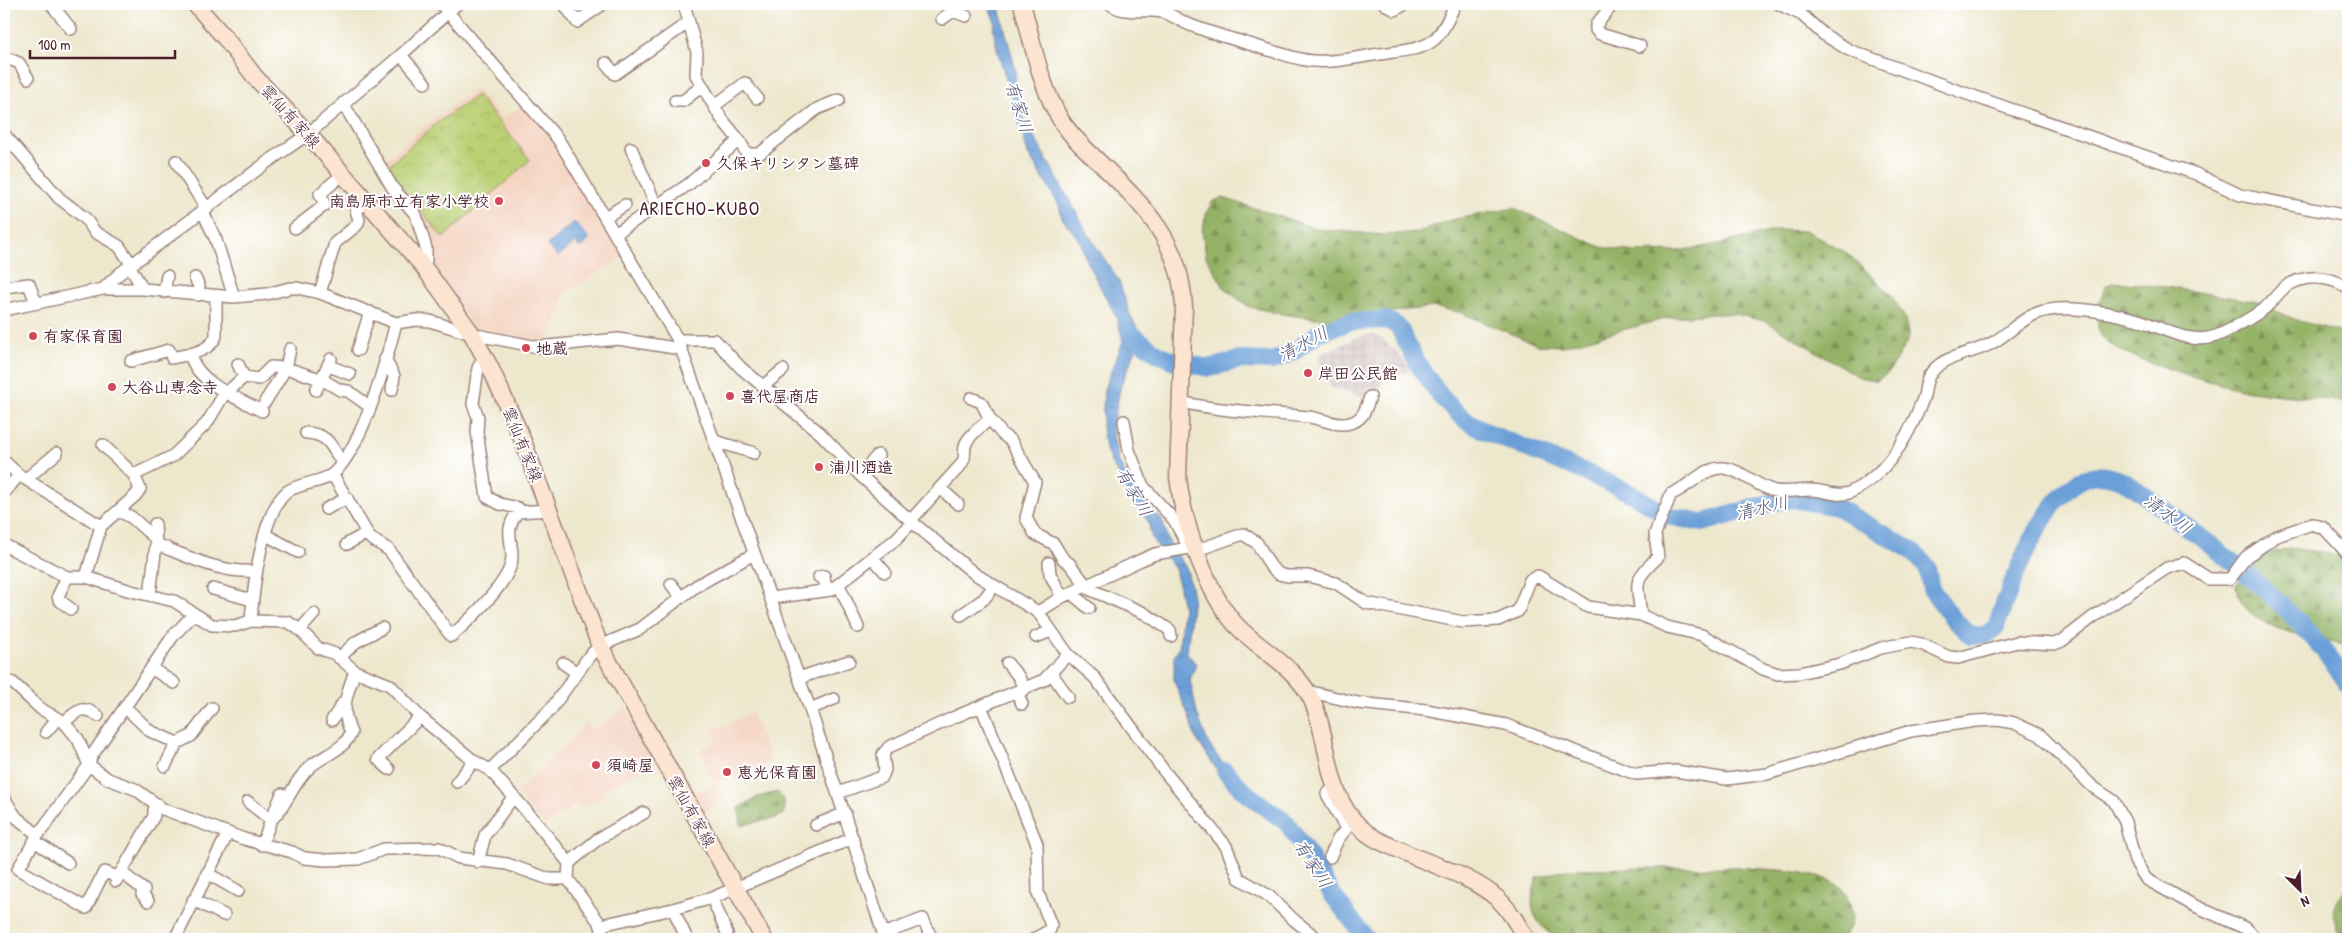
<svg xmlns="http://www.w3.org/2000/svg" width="2352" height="943" viewBox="0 0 2352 943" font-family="'Patrick Hand','Klee One',sans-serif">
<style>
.built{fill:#f4d3c0}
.industrial{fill:url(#industrial-grid)}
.forest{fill:url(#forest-firs);stroke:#6f6848}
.park{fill:url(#park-crowns);stroke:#82774f}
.water{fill:url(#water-ripples);stroke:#5a5f81}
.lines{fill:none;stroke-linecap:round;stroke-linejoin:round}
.river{stroke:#6b9fd7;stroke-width:18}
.street-casing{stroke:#9c837c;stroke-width:14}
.secondary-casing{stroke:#9c837c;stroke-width:19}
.street{stroke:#fff;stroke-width:11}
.secondary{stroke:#fde4d1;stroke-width:16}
.poi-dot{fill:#d1495b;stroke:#fff;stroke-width:2}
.labels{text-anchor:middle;stroke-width:4;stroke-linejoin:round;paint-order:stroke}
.street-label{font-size:16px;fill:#4a1f2b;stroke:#fff}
.poi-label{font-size:16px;font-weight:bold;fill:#4a1f2b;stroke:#fff;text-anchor:start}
.water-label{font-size:18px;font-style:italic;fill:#595978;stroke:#fff}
.quarter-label{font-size:19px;letter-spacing:1px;fill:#4a1f2b;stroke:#fff}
</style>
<defs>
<pattern id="industrial-grid" width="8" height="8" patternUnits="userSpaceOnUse" patternTransform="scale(1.25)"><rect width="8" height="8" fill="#d0c0bc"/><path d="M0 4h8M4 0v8" fill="none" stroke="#b4a5a2"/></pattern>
<pattern id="forest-firs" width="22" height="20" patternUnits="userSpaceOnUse" patternTransform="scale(1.25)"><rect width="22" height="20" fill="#94b265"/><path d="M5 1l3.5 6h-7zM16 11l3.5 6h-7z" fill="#7b9053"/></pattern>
<pattern id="park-crowns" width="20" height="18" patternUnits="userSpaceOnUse" patternTransform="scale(1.25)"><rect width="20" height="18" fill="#bbcf73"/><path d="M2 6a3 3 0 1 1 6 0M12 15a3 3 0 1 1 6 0" fill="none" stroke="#a2b164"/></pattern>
<pattern id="water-ripples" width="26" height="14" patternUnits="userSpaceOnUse" patternTransform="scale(1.25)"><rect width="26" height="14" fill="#6b9fd7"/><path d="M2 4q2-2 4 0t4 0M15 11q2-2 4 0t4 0" fill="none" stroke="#5a81af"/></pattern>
</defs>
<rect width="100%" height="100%" fill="#fff"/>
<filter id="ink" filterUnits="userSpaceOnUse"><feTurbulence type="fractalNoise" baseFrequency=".02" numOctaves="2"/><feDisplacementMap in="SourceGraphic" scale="10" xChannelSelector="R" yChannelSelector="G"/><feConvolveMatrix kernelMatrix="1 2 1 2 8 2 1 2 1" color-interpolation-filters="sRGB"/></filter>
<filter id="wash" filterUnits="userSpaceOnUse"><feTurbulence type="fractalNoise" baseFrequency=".0096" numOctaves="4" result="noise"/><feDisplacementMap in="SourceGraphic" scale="20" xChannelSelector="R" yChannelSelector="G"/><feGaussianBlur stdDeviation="1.12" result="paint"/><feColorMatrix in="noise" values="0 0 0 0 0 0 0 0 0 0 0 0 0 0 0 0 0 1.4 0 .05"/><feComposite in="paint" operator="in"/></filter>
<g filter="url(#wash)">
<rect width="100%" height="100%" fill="#ede7cc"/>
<path class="built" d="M 476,89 L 502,119 L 524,104 L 557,145 L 623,257 L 563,295 L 561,309 L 547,340 L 539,342 L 472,326 L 427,264 L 430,257 L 382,163 L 431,121 Z
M 626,707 L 657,762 L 602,791 L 605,797 L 581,809 L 577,804 L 545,826 L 516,793 L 586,723 L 593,730 Z
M 752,713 L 771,761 L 718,783 L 726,802 L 695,815 L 688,796 L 714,784 L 700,749 L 717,742 L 712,730 Z"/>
<path class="industrial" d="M 1371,334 L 1381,338 L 1398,353 L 1411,371 L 1384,379 L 1374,399 L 1331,388 L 1317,356 L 1358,337 Z"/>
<path class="forest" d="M 1223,198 L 1319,229 L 1384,235 L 1418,232 L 1450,220 L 1514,208 L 1601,247 L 1635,252 L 1678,251 L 1714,245 L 1777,230 L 1807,231 L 1847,253 L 1890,293 L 1905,318 L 1909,338 L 1890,371 L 1877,381 L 1859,377 L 1767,322 L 1736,314 L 1711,314 L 1668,318 L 1562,346 L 1538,345 L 1459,312 L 1433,307 L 1331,320 L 1288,315 L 1249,307 L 1225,289 L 1206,257 L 1202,231 L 1207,211 L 1213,201 Z
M 2115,282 L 2167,287 L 2253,301 L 2299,321 L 2348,334 L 2348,402 C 2316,398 2282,396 2250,391 C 2225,387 2113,356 2102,337 C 2092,320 2100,303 2105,286 Z
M 2289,548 L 2322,552 L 2348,558 L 2348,646 C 2312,637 2240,631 2236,584 L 2263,555 Z
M 778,792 L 784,801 L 784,813 L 777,818 L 741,825 L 739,808 L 758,797 Z
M 1737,867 C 1764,870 1823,869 1842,888 C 1847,893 1851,906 1852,913 C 1853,924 1848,933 1840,939 L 1557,939 C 1532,922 1526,905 1538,877 L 1569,869 Z
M 2348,884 L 2348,939 L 2340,939 C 2331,908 2329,911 2348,884 Z"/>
<path class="park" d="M 477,95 L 530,160 L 443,238 L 398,182 L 389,165 L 437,123 Z"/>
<path class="water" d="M 988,4 L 998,4 L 999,7 L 1016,71 L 1015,85 L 1024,119 L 1092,240 L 1119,281 L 1131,317 L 1137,327 L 1137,347 L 1121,385 L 1112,429 L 1119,462 L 1138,496 L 1162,520 L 1169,542 L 1187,569 L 1193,596 L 1187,653 L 1196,664 L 1190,680 L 1197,713 L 1208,743 L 1247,797 L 1217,770 L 1195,737 L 1189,717 L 1174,681 L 1174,656 L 1179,647 L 1183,608 L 1175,569 L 1152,539 L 1148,521 L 1131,500 L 1118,473 L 1112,465 L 1104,444 L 1102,426 L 1104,389 L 1123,341 L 1116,316 L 1091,270 L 1083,252 L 1081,242 L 1062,218 L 1059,205 L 1028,154 L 997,49 L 993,29 L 995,23 Z
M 574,222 L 590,239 L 580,248 L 575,242 L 558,257 L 547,245 Z"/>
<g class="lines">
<path class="river" d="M 1129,332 L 1158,354 L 1174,361 L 1209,368 L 1239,360 L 1271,361 L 1294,352 L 1318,333 L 1350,322 L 1386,320 L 1398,326 L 1417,363 L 1441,397 L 1465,420 L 1491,434 L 1585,472 L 1632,494 L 1669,516 L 1702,523 L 1774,502 L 1792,499 L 1837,507 L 1911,550 L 1927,567 L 1931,589 L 1955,621 L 1971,636 L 1986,635 L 1996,627 C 2010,586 2045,487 2092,476 C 2105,473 2118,479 2129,484 C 2209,543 2293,600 2348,684
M 1225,771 L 1246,793 L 1287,823 L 1309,855 L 1331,893 L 1366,939"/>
</g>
</g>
<g filter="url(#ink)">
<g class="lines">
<g class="street-casing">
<path id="street" d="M 51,4 L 71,29
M 441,4 L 558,139 L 678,340 L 810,709 L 885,939
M 564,4 L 577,22 L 603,4
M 952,4 L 953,11 L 966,16
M 1110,4 C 1126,16 1148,7 1165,13 C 1175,16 1183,23 1193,26 C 1216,35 1241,41 1265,49 C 1281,53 1297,60 1313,61 C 1335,63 1358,57 1380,54 C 1428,47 1436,50 1455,4
M 1385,4 L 1395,10 L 1405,4
M 1613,4 L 1596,25 L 1596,30 L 1600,34 L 1640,46
M 1779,4 L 1802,15 L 1823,34 L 1849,50 L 1956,90 L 2196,174 L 2240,195 L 2348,216
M 942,19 L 953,11
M 401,55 L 425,83
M 4,57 L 19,63 L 28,78
M 606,63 L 615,74 L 689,22
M 675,101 L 683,101 L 702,86
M 343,103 L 392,187 L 416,215 L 426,248 L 426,260 L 423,266
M 714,106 L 745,83 L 757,98
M 4,134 L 59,198 L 85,218 L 95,232 L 119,246 L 132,265
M 739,140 L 747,154 L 759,154 L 817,109 L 839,100
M 631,148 L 656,205
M 176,161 L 207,209
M 203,212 L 216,240 L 234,297
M 605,217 L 625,205
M 295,228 L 325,205 L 320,194 L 343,174
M 615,234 L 689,184 L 739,140 L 721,118 L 696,75 L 697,52 L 684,4
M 130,267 L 143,289
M 195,278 L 199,286 L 198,295
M 4,287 L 29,284 L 36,303
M 103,289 L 119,274 L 266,163 L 308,134 L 401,55 L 457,4
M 164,292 L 167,276
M 320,293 L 335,243 L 357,225 L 359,220 L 356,210 L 367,202
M 4,310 L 103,289 L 143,289 L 234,297 L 267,294 L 290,288 L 297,288 L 320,293 L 396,323 L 416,320 L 430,321 L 472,334 L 538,347 L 618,339 L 681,349
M 678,340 L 715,340 L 741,368 L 820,433 L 860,475 L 912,522 L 975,574 L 1038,612 L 1068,654 L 1095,678 L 1164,771 L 1226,846 L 1239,878 L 1269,896 L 1294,920 L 1318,939
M 358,350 L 370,312
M 190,354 C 197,383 237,398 262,411
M 484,357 L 478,368 L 473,404 L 478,417 L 477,432 L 487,497 L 500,504 L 518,508 L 518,512
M 385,359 L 394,376 L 392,390
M 131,361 L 169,350 L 172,358 C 188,354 209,353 216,336 L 216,296
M 238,364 L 244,377
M 329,366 L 350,374
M 763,386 L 783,370
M 316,390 L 331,359
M 971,398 L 981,402 L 990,419 L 1002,434 L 1011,441 L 1035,482 L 1026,518 L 1035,534 L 1054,544 L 1063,559 L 1069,563 L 1089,589 L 1144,613 L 1170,630 L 1171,636
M 265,402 L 286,368 L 290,349
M 1181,402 C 1223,412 1265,412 1308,417 C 1322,418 1336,427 1350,423 C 1363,420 1366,409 1370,397
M 1124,421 L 1129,450 L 1143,486 L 1174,520 L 1189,548
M 306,433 C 328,434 331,445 342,463
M 715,441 L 754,453
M 4,461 L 19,475 L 4,493
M 19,475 L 101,526
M 134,475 L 173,456 L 207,423 L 223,396 L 244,377 L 259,379 L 271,367 L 286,368 L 323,380 L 340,390 L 348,391 L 369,406
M 333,475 L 370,538 L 389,550 L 451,636 C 468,622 506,585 511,564 C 516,545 501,532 518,512 L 549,510
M 860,475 L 878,455
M 26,479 L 57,453
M 941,489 L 958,504
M 326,509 L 347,498
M 119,511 L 131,517 L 155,538
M 911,520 L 960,466 C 968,456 962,452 966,443 C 971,433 982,426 990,419
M 266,535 L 298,552
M 156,544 C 187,556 221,574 256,571
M 347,544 L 367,533
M 4,545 L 67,577 L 86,577 L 131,591 L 174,601 L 212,625 L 235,626 L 251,621 L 288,622 L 300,630 L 318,648 L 335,654 L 355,671 L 390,685 L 420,717 L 474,761 L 490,770 L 536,822 L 569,863 L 568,879 L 601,925 L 603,939
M 872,557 L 885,572
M 1049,563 L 1050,574 L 1062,597
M 67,577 L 58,596 L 59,600 L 71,609
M 86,577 L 101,526 L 136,495 L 140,489 L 134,475 L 103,445
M 819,577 L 824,576 L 826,591
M 671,584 L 681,597
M 839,585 L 858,627
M 213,589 L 252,600
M 1071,593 L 1089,608
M 150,595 L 156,544 L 155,524
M 771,598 L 831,590 L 896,539 L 912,522
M 1038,612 L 1062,597 L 1141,560 L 1155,554 L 1189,548 L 1197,550 L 1243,534 L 1257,543 L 1271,567 L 1279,574 L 1287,576 L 1308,576 L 1336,583 L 1366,603 L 1463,622 L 1498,620 L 1518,611 L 1530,580 L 1538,576 L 1588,607 L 1641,615 L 1667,627 L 1702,635 L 1763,669 L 1778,674 L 1799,673 L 1840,664 L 1881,648 L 1911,642 L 1921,644 L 1949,657 L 1958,658 L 2017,642 L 2054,644 L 2062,641 L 2093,617 L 2167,568 L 2184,563 L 2209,579 L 2230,579 L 2246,557 L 2277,536 L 2312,524 L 2324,528 L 2348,554
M 961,615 L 984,599 L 994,586
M 1641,615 C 1637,580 1632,582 1658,557 L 1655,534 L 1671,494 C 1688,488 1705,466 1724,468 C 1742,470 1757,487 1775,491 C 1786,493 1800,490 1811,490 C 1824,490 1839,498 1851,492 C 1888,474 1909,436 1923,399 C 1926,392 1925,382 1929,376 C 1942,354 1972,355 1992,343 C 2007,335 2019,321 2035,314 C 2060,303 2109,312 2135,319 C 2160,326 2189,346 2216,336 C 2229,331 2253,317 2265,308 C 2272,302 2277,294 2284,288 C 2304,273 2328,276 2348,287
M 251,621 C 253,589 262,510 288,491 C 300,483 325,482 334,473 C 364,443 385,365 396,323
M 300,630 L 314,614
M 1036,637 L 1051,631
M 339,658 L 356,642 L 382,628
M 563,663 L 577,673
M 1007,663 L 1019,677 L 1024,690
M 151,668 L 174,683
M 1052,674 L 1068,697
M 799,678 L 849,661
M 4,680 L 13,683 L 41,709 L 64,722 L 78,739 L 89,765 L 108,779 L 135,789 L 163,809 L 244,839 L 292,852 L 304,858 L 326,860 L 358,859 L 384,849 L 439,848 L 459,858 L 507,864 L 549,879 L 568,879
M 1307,691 L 1358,703 L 1426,710 L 1506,725 L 1636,774 L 1675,771 L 1727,779 L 1767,774 L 1911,731 L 1975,721 L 1998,720 L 2014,723 L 2040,735 L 2093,787 L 2114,801 L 2125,822 L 2135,861 L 2146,879 L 2193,905 L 2247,929 L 2256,939
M 1017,692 L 1022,704
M 981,706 L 1037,844 L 1038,893 L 1051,925 L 1050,930 L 1034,939
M 125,707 L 150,731 L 177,743 L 191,736 L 212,708
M 810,709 L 834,699
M 332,720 L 343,703
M 64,722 C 78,711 82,704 98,716
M 46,732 L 58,718
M 165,766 L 177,743
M 389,769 L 378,759 L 420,717
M 490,770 L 551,709 L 590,655 L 600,646 L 640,629 L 696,586 L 754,554
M 457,782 L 474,761
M 838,793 L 882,777 L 885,770 L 883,754 L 889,747 L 957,716 L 1044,680 L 1068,654
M 282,794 L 271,820 C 288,805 293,781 311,766 C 324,755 344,750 351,733 C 340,707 346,697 355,671
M 4,798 L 16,817 L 38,835
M 248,802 L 271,820 L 262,845
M 816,825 L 845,813
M 34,841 L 68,863
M 1330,857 L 1338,839 L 1346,829 L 1327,794 L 1335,788
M 478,862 L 485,835 L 514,796
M 569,863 L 598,839 L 644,813
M 121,872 L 144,890 L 142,894 L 148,901
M 207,873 L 238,891
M 117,877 L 105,872 L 103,874 L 86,908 L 18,869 L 38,835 L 89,765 L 91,757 L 173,636 L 193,615
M 116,881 L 154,816 L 154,810 L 157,804
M 712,898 L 727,933
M 193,900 L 224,915
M 673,909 L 687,939
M 601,925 L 673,909 L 712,898 L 853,838
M 883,934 L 923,919 L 932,939
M 175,939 L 228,833"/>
</g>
<g class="secondary-casing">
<path id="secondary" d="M 195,4 L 225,38 L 255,77 L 308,134 L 423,266 L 472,334 L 490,367 L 521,436 L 600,646 L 764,939
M 1022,4 C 1033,43 1040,87 1062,122 C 1073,138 1087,151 1101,164 C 1145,207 1181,242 1184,307 L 1178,477 C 1183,523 1208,600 1242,631 C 1266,653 1297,669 1312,700 C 1331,741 1324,795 1361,828 C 1373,840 1389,845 1404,852 C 1435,866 1472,876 1498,899 C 1510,910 1518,925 1526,939"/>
</g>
<use href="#street" class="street"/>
<use href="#secondary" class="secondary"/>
</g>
</g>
<g class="poi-dot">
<circle cx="706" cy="163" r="5"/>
<circle cx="499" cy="201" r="5"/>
<circle cx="33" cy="336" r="5"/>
<circle cx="526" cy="348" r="5"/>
<circle cx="1308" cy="373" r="5"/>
<circle cx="112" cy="387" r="5"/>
<circle cx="730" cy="396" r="5"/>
<circle cx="819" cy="467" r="5"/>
<circle cx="596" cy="765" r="5"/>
<circle cx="727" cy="772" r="5"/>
</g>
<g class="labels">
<g class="street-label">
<text transform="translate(291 116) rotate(48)" y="6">雲仙有家線</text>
<text transform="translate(523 444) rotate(68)" y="6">雲仙有家線</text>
<text transform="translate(692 811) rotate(61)" y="6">雲仙有家線</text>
</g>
<g class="poi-label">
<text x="716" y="169">久保キリシタン墓碑</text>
<text x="489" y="207" text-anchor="end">南島原市立有家小学校</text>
<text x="43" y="342">有家保育園</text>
<text x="536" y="354">地蔵</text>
<text x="1318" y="379">岸田公民館</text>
<text x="122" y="393">大谷山専念寺</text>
<text x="740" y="402">喜代屋商店</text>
<text x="829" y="473">浦川酒造</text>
<text x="606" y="771">須崎屋</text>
<text x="737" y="778">恵光保育園</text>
</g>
<g class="water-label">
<text transform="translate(1019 107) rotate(73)" y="6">有家川</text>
<text transform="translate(1303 344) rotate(-28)" y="6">清水川</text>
<text transform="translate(1134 492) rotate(60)" y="6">有家川</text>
<text transform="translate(1762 508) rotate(-13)" y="6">清水川</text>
<text transform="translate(2168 514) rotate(37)" y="6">清水川</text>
<text transform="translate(1313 864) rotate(57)" y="6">有家川</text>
</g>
<g class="quarter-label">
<text x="700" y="215">ARIECHO-KUBO</text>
</g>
</g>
<rect width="2352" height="943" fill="none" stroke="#fff" stroke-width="20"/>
<g transform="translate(2300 890) rotate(156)" stroke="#ffffff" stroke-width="4" paint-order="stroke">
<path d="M0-4L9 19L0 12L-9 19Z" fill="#4a1f2b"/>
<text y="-8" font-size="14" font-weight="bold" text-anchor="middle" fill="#4a1f2b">N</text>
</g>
<path d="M30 50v8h145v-8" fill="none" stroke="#4a1f2b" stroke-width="2.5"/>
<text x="38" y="50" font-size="15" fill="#4a1f2b" stroke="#ffffff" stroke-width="4" paint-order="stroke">100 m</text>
</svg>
